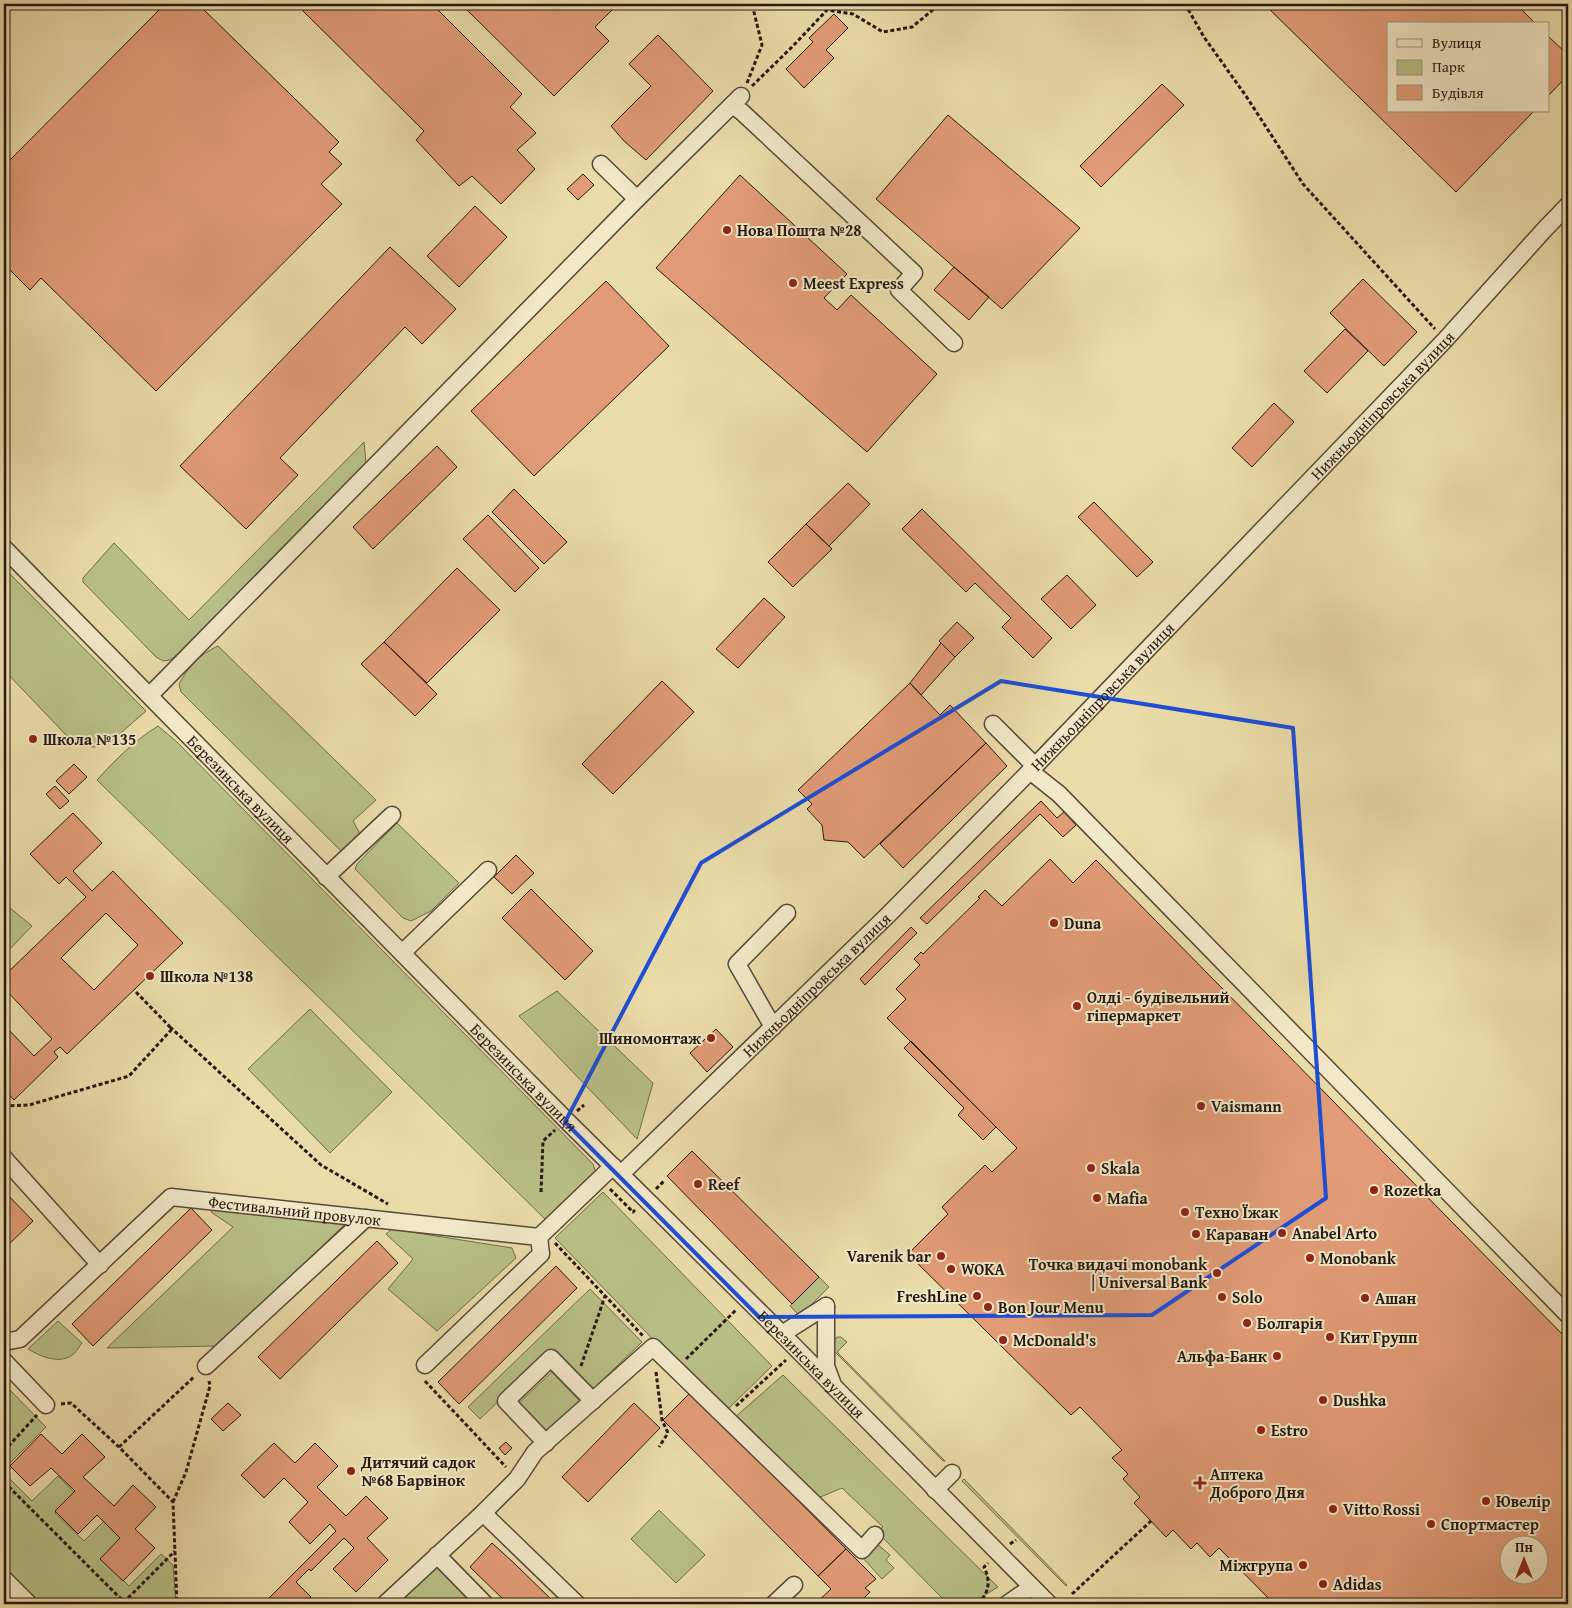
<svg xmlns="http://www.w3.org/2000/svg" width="1572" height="1608" viewBox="0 0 1572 1608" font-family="'Gentium Book Plus',serif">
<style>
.green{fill:#b8c087;stroke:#706c4c}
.building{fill:#e19c77;stroke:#271812;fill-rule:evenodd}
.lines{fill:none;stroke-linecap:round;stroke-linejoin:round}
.minor-casing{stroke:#584938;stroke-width:19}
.path{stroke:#271812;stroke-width:3;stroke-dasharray:4 2.5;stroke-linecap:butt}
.minor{stroke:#f1e8c7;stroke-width:16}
.marked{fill:none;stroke:#1d4ed8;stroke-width:4;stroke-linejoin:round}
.poi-dot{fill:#8f2418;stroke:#f1e8c7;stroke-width:2}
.labels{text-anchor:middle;stroke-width:4;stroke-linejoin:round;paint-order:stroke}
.poi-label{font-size:16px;font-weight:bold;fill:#271812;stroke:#f1e8c7;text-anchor:start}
.street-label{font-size:16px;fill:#271812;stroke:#f1e8c7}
</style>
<rect width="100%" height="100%" fill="#eadca9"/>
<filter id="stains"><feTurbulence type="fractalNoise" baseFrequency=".004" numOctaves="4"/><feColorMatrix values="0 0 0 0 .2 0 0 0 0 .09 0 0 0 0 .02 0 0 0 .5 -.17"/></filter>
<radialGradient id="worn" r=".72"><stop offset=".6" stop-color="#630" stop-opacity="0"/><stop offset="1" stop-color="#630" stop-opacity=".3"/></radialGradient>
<path class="green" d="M 364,442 L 366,463 L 178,654 L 170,660 L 163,661 L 156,657 L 83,582 L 83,578 L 114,543 L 189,620 Z
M 4,568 L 146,711 L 108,744 L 94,747 L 80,745 L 65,734 L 4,670 Z
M 218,646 L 376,800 L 353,821 L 359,832 L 358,840 L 342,852 L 181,692 L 179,684 C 188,667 200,654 218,646 Z
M 158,726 L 177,742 L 593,1164 L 596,1173 L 546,1220 L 97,780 C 116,759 134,741 158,726 Z
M 397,823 L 459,883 L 431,911 L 411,921 L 403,918 L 355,869 L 357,864 Z
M 4,903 L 32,926 L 4,955 Z
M 557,991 L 653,1083 L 637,1139 L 519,1016 Z
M 310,1009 L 392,1092 L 330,1153 L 248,1069 Z
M 603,1192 L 772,1366 L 724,1413 L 555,1238 Z
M 214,1208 L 346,1223 L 220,1346 L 107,1348 L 233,1227 L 211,1212 Z
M 392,1229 L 512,1248 L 516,1258 L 437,1331 L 388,1289 L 413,1259 L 386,1234 Z
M 819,1277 L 829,1287 L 800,1316 L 790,1306 Z
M 590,1289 L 642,1342 L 591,1391 L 551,1351 L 480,1419 L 468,1407 Z
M 58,1321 L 82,1343 C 79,1347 75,1354 71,1356 C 57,1364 40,1356 28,1349 Z
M 837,1337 L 841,1337 L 847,1342 L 838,1351 L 838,1353 L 945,1461 L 943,1461 L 834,1351 L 833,1342 Z
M 552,1372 L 580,1401 L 546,1432 L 519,1403 Z
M 783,1375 L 998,1587 L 970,1604 L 948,1604 L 877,1532 L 883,1527 L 842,1488 L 818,1498 L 733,1419 Z
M 4,1384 L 46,1427 L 4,1469 Z
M 4,1473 L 32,1501 L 58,1476 L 75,1493 L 55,1513 L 84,1541 L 105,1520 L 122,1537 L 101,1558 L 129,1586 L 161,1554 L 173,1565 L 176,1604 L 41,1604 L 4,1567 Z
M 964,1479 L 1067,1585 L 1066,1586 L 962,1481 Z
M 659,1510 L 705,1555 L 676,1583 L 631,1539 Z
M 876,1543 L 890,1555 L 886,1560 L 894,1568 L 882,1579 L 861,1556 Z
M 437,1562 L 479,1604 L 410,1604 L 401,1595 Z"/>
<path class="building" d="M 165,4 L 198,4 L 339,142 L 329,152 L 342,164 L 321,184 L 342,204 L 156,391 L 41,278 L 30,290 L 4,264 L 4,166 Z
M 296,4 L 432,4 L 522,94 L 510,107 L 536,133 L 517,150 L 535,169 L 501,204 L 472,176 L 459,186 L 416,140 L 424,131 Z
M 461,4 L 610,4 L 614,8 L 595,27 L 609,41 L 554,96 Z
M 1264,4 L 1516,4 L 1536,24 L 1388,24 L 1388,111 L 1534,111 L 1456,192 Z
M 834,14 L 848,28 L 826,50 L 834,58 L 804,88 L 786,69 L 813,42 L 809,38 Z
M 658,35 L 713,91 L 646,160 L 624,141 L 611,126 L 651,86 L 629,64 Z
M 1548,36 L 1568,55 L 1568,75 L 1548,96 Z
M 1162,84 L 1184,105 L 1101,187 L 1080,166 Z
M 948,115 L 1080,228 L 1002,309 L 876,199 Z
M 583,174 L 594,185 L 578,200 L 567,189 Z
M 740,175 L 847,274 L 824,298 L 837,310 L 851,295 L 937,374 L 867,452 L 656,268 Z
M 475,206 L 507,237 L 459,287 L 427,256 Z
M 390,247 L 456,309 L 422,344 L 405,327 L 280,458 L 298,475 L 246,529 L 180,466 Z
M 954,267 L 989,297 L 969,320 L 934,290 Z
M 1363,279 L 1417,332 L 1384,366 L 1330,313 Z
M 606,281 L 669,346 L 534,476 L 471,411 Z
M 1345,329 L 1368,351 L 1327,393 L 1304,371 Z
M 1274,403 L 1294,422 L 1252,467 L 1232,448 Z
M 437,446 L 457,467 L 373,549 L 353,527 Z
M 848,483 L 870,504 L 829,546 L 806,524 Z
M 514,489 L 567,542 L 544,564 L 492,512 Z
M 1094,502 L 1153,562 L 1137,577 L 1078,517 Z
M 922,509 L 1052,638 L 1033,658 L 1002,627 L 1011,618 L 975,583 L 966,592 L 902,529 Z
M 488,515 L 539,568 L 515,592 L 463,539 Z
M 806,524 L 832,549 L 793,587 L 768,562 Z
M 457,568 L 500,610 L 427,683 L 384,642 Z
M 1067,575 L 1096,605 L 1071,629 L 1041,599 Z
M 764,598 L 785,617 L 738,668 L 716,649 Z
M 957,622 L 974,638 L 955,657 L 939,641 Z
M 384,642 L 437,694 L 415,716 L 361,664 Z
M 941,643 L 955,657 L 921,695 L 910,683 Z
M 662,681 L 694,712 L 613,794 L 582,764 Z
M 910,683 L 940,715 L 950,705 L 986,743 L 864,858 L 848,842 L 824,840 L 822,825 L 807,809 L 812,804 L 798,790 Z
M 986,743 L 1007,766 L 903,868 L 880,844 Z
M 74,764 L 87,777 L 69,794 L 56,781 Z
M 55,786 L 69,801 L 60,809 L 46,794 Z
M 1041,801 L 1057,818 L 1064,812 L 1076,825 L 1063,837 L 1040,814 L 927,924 L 920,918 Z
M 73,813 L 102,843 L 73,871 L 92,891 L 113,871 L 183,943 L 67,1054 L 60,1047 L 54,1052 L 58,1057 L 14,1100 L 4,1089 L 4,1028 L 5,1026 L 34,1056 L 52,1039 L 4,988 L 4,976 L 86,897 L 66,877 L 59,884 L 30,854 ZM 106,913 L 138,945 L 94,990 L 61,958 Z
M 516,855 L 534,873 L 512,894 L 494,877 Z
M 1050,859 L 1073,883 L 1096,860 L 1568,1340 L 1568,1604 L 1274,1604 L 1219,1548 L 1210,1557 L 1197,1543 L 1191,1549 L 1173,1530 L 1166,1537 L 1134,1503 L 1140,1497 L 1123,1479 L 1128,1474 L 1112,1458 L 1122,1450 L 1080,1407 L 1071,1415 L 908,1254 L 948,1214 L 942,1207 L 985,1165 L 992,1172 L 1017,1148 L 887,1018 L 906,999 L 896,989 L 920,965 L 914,959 L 921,952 L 923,954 L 980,898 L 978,897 L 985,890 L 1002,906 ZM 1510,1546 L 1540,1546 L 1540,1576 L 1510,1576 Z
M 531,889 L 593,951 L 565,980 L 502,918 Z
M 911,927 L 917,933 L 865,985 L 860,979 Z
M 716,1029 L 733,1047 L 707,1072 L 690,1053 Z
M 911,1041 L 996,1127 L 983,1140 L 958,1115 L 964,1108 L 904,1048 Z
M 692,1151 L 819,1277 L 792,1304 L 667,1176 Z
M 4,1191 L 33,1221 L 4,1249 Z
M 191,1208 L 212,1230 L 93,1346 L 72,1324 Z
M 377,1241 L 398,1263 L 280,1379 L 258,1357 Z
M 556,1266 L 577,1288 L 459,1404 L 438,1382 Z
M 691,1392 L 846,1549 L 818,1576 L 663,1420 Z
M 228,1403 L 241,1415 L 223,1431 L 211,1419 Z
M 634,1403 L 660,1428 L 588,1502 L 562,1477 Z
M 41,1434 L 62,1454 L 82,1434 L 105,1457 L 83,1477 L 114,1506 L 133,1485 L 156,1507 L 135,1529 L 155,1548 L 123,1581 L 100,1559 L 120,1538 L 97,1515 L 78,1534 L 55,1511 L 75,1491 L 51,1468 L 30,1486 L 10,1466 Z
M 506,1442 L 512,1448 L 505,1455 L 499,1448 Z
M 274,1443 L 295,1463 L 315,1443 L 338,1466 L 317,1487 L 346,1516 L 366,1496 L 388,1518 L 367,1538 L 388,1560 L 356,1592 L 333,1569 L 354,1548 L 344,1538 L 311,1571 L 309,1569 L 296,1582 L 311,1597 L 303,1604 L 272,1604 L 267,1600 L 336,1531 L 330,1524 L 310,1544 L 289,1522 L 308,1502 L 284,1478 L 264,1498 L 241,1475 Z
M 492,1543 L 515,1564 L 556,1604 L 508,1604 L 470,1567 Z
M 846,1549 L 876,1579 L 865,1588 L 870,1592 L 858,1604 L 815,1604 L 831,1589 L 818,1576 Z"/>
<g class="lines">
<g class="minor-casing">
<g id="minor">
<path d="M 732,105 L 742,112 L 914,273 L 899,290 L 954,343"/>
<path d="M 601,164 L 637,199"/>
<path id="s1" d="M 4,548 L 567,1121 L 782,1334 L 1049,1604"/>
<path d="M 150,695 L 637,199 L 741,96"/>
<path d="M 993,724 L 1035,766"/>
<path d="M 1030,771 L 1059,794 L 1568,1315"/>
<path d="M 326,877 L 392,815"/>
<path d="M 402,953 L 488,870"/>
<path d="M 773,1027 L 737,964 L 787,913"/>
<path d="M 4,1158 L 100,1265"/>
<path id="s2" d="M 621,1174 L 888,915 L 1035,766 L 1445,340 L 1544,230 L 1568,205"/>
<path d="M 826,1306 L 826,1366 L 832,1382"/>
<path d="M 782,1334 L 826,1306"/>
<path id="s3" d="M 4,1342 L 20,1339 L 171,1197 L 539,1237 L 613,1166"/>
<path d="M 4,1361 L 46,1405"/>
<path d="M 425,1365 L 541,1254 L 539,1237"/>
<path d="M 206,1366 L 366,1218"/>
<path d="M 546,1443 L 506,1401 L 551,1358 L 593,1401"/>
<path d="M 935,1490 L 952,1473"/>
<path d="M 483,1513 L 577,1604"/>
<path d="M 437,1555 L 485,1604"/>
<path d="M 4,1579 L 29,1604"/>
<path d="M 385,1604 L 483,1513 L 517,1479 L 535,1452 L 653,1347 L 862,1550 L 875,1535"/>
<path d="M 774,1604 L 794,1585"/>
<path d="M 1007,1604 L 1032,1587"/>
</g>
</g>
<path class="path" d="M 1185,4 L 1204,37 L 1246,96 L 1303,184 L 1435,329
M 747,83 L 762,45 L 754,12 L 755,4
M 752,86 L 792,47 L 827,10 L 853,14 L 883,32 L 912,27 L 940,4
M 170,1027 L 321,1165 L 388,1204
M 4,1106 L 29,1105 L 129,1076 L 172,1029 L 134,990
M 577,1111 L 584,1105
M 610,1189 L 633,1212 L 635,1210
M 656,1189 L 664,1181
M 541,1192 L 543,1141 L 555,1130
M 555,1243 L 644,1337
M 686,1359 L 737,1309
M 581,1366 L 605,1296
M 656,1372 L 662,1420 L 668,1433 L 659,1447
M 425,1381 L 506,1467
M 61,1404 L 71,1403 L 119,1447 L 173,1502 L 177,1604
M 736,1406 L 786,1360
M 119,1447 L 195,1376
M 4,1451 L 37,1415
M 4,1482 L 124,1602 L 175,1551
M 173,1502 L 186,1472 L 210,1386 L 209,1381
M 1010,1544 L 1016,1540
M 1072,1594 L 1151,1521
M 978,1604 C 989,1593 991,1581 984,1567 L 988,1563"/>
<use href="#minor" class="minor"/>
</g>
<path class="marked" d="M 1001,681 L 1293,728 L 1326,1198 L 1152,1315 L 759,1317 L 565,1122 L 701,863 Z"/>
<g class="poi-dot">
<circle cx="727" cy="230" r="5"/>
<circle cx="793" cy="283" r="5"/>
<circle cx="33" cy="739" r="5"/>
<circle cx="1054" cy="923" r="5"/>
<circle cx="150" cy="976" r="5"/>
<circle cx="1077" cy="1006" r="5"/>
<circle cx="711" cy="1038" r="5"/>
<circle cx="1201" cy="1106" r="5"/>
<circle cx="1091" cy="1168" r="5"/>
<circle cx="698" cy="1184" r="5"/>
<circle cx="1374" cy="1190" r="5"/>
<circle cx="1097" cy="1198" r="5"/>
<circle cx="1185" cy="1212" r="5"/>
<circle cx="1282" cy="1233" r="5"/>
<circle cx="1196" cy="1234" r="5"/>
<circle cx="941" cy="1256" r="5"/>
<circle cx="1310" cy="1258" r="5"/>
<circle cx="951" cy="1269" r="5"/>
<circle cx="1217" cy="1273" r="5"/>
<circle cx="977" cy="1296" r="5"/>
<circle cx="1222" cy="1297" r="5"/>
<circle cx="1365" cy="1298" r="5"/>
<circle cx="988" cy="1307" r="5"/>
<circle cx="1247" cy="1323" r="5"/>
<circle cx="1330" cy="1337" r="5"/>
<circle cx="1003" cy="1340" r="5"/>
<circle cx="1277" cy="1356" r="5"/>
<circle cx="1323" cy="1400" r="5"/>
<circle cx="1261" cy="1430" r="5"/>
<circle cx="351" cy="1471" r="5"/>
<path d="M1197.5 1475.5h5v5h5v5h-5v5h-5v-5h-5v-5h5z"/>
<circle cx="1486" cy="1501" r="5"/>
<circle cx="1333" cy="1509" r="5"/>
<circle cx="1431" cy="1524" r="5"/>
<circle cx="1303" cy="1565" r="5"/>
<circle cx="1323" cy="1584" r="5"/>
</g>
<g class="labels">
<g class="poi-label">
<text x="737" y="236">Нова Пошта №28</text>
<text x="803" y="289">Meest Express</text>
<text x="43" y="745">Школа №135</text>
<text x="1064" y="929">Duna</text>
<text x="160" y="982">Школа №138</text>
<text x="1087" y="1003">Олді - будівельний<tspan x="1087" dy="18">гіпермаркет</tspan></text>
<text x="701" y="1044" text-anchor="end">Шиномонтаж</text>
<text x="1211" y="1112">Vaismann</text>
<text x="1101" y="1174">Skala</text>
<text x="708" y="1190">Reef</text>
<text x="1384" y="1196">Rozetka</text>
<text x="1107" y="1204">Mafia</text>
<text x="1195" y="1218">Техно Їжак</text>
<text x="1292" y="1239">Anabel Arto</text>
<text x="1206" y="1240">Караван</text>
<text x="931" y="1262" text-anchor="end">Varenik bar</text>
<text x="1320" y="1264">Monobank</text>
<text x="1207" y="1270" text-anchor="end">Точка видачі monobank<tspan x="1207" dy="18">| Universal Bank</tspan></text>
<text x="961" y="1275">WOKA</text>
<text x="967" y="1302" text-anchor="end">FreshLine</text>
<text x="1232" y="1303">Solo</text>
<text x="1375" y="1304">Ашан</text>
<text x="998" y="1313">Bon Jour Menu</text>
<text x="1257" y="1329">Болгарія</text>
<text x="1340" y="1343">Кит Групп</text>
<text x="1013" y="1346">McDonald's</text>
<text x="1267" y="1362" text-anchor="end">Альфа-Банк</text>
<text x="1333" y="1406">Dushka</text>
<text x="1271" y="1436">Estro</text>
<text x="361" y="1468">Дитячий садок<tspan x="361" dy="18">№68 Барвінок</tspan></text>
<text x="1210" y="1480">Аптека<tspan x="1210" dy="18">Доброго Дня</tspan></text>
<text x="1496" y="1507">Ювелір</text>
<text x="1343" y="1515">Vitto Rossi</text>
<text x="1441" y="1530">Спортмастер</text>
<text x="1293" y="1571" text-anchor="end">Міжгрупа</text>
<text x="1333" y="1590">Adidas</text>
</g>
<g class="street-label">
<text dy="6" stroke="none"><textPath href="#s2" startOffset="1082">Нижньодніпровська вулиця</textPath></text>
<text dy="6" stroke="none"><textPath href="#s2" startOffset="678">Нижньодніпровська вулиця</textPath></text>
<text dy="6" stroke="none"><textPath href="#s1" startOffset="338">Березинська вулиця</textPath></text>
<text dy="6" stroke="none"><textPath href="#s2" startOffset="272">Нижньодніпровська вулиця</textPath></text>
<text dy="6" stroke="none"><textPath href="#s1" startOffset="742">Березинська вулиця</textPath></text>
<text dy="6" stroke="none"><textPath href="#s3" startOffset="348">Фестивальний провулок</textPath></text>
<text dy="6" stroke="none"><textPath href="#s1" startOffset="1148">Березинська вулиця</textPath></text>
</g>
</g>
<rect width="1572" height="1608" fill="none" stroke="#eadca9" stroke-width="20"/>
<rect x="5" y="5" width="1562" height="1598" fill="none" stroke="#271812" stroke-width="2.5"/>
<rect x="10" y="10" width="1552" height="1588" fill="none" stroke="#271812"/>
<rect x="1387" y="22" width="162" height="90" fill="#f1e8c7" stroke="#a0957f"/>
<rect x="1397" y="39" width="25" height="8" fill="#f1e8c7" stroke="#a0957f"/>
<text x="1432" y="48" font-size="15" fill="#271812">Вулиця</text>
<rect x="1397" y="60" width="25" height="15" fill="#b8c087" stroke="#a0957f"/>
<text x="1432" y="72" font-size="15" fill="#271812">Парк</text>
<rect x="1397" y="85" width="25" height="15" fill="#e19c77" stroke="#a0957f"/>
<text x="1432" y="98" font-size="15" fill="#271812">Будівля</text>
<g transform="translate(1524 1560)"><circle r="24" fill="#f1e8c7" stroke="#a0957f"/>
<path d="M0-4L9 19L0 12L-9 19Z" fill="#8f2418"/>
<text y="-8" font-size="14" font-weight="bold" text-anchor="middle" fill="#271812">Пн</text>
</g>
<rect width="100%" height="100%" filter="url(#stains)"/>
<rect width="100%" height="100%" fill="url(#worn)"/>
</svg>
